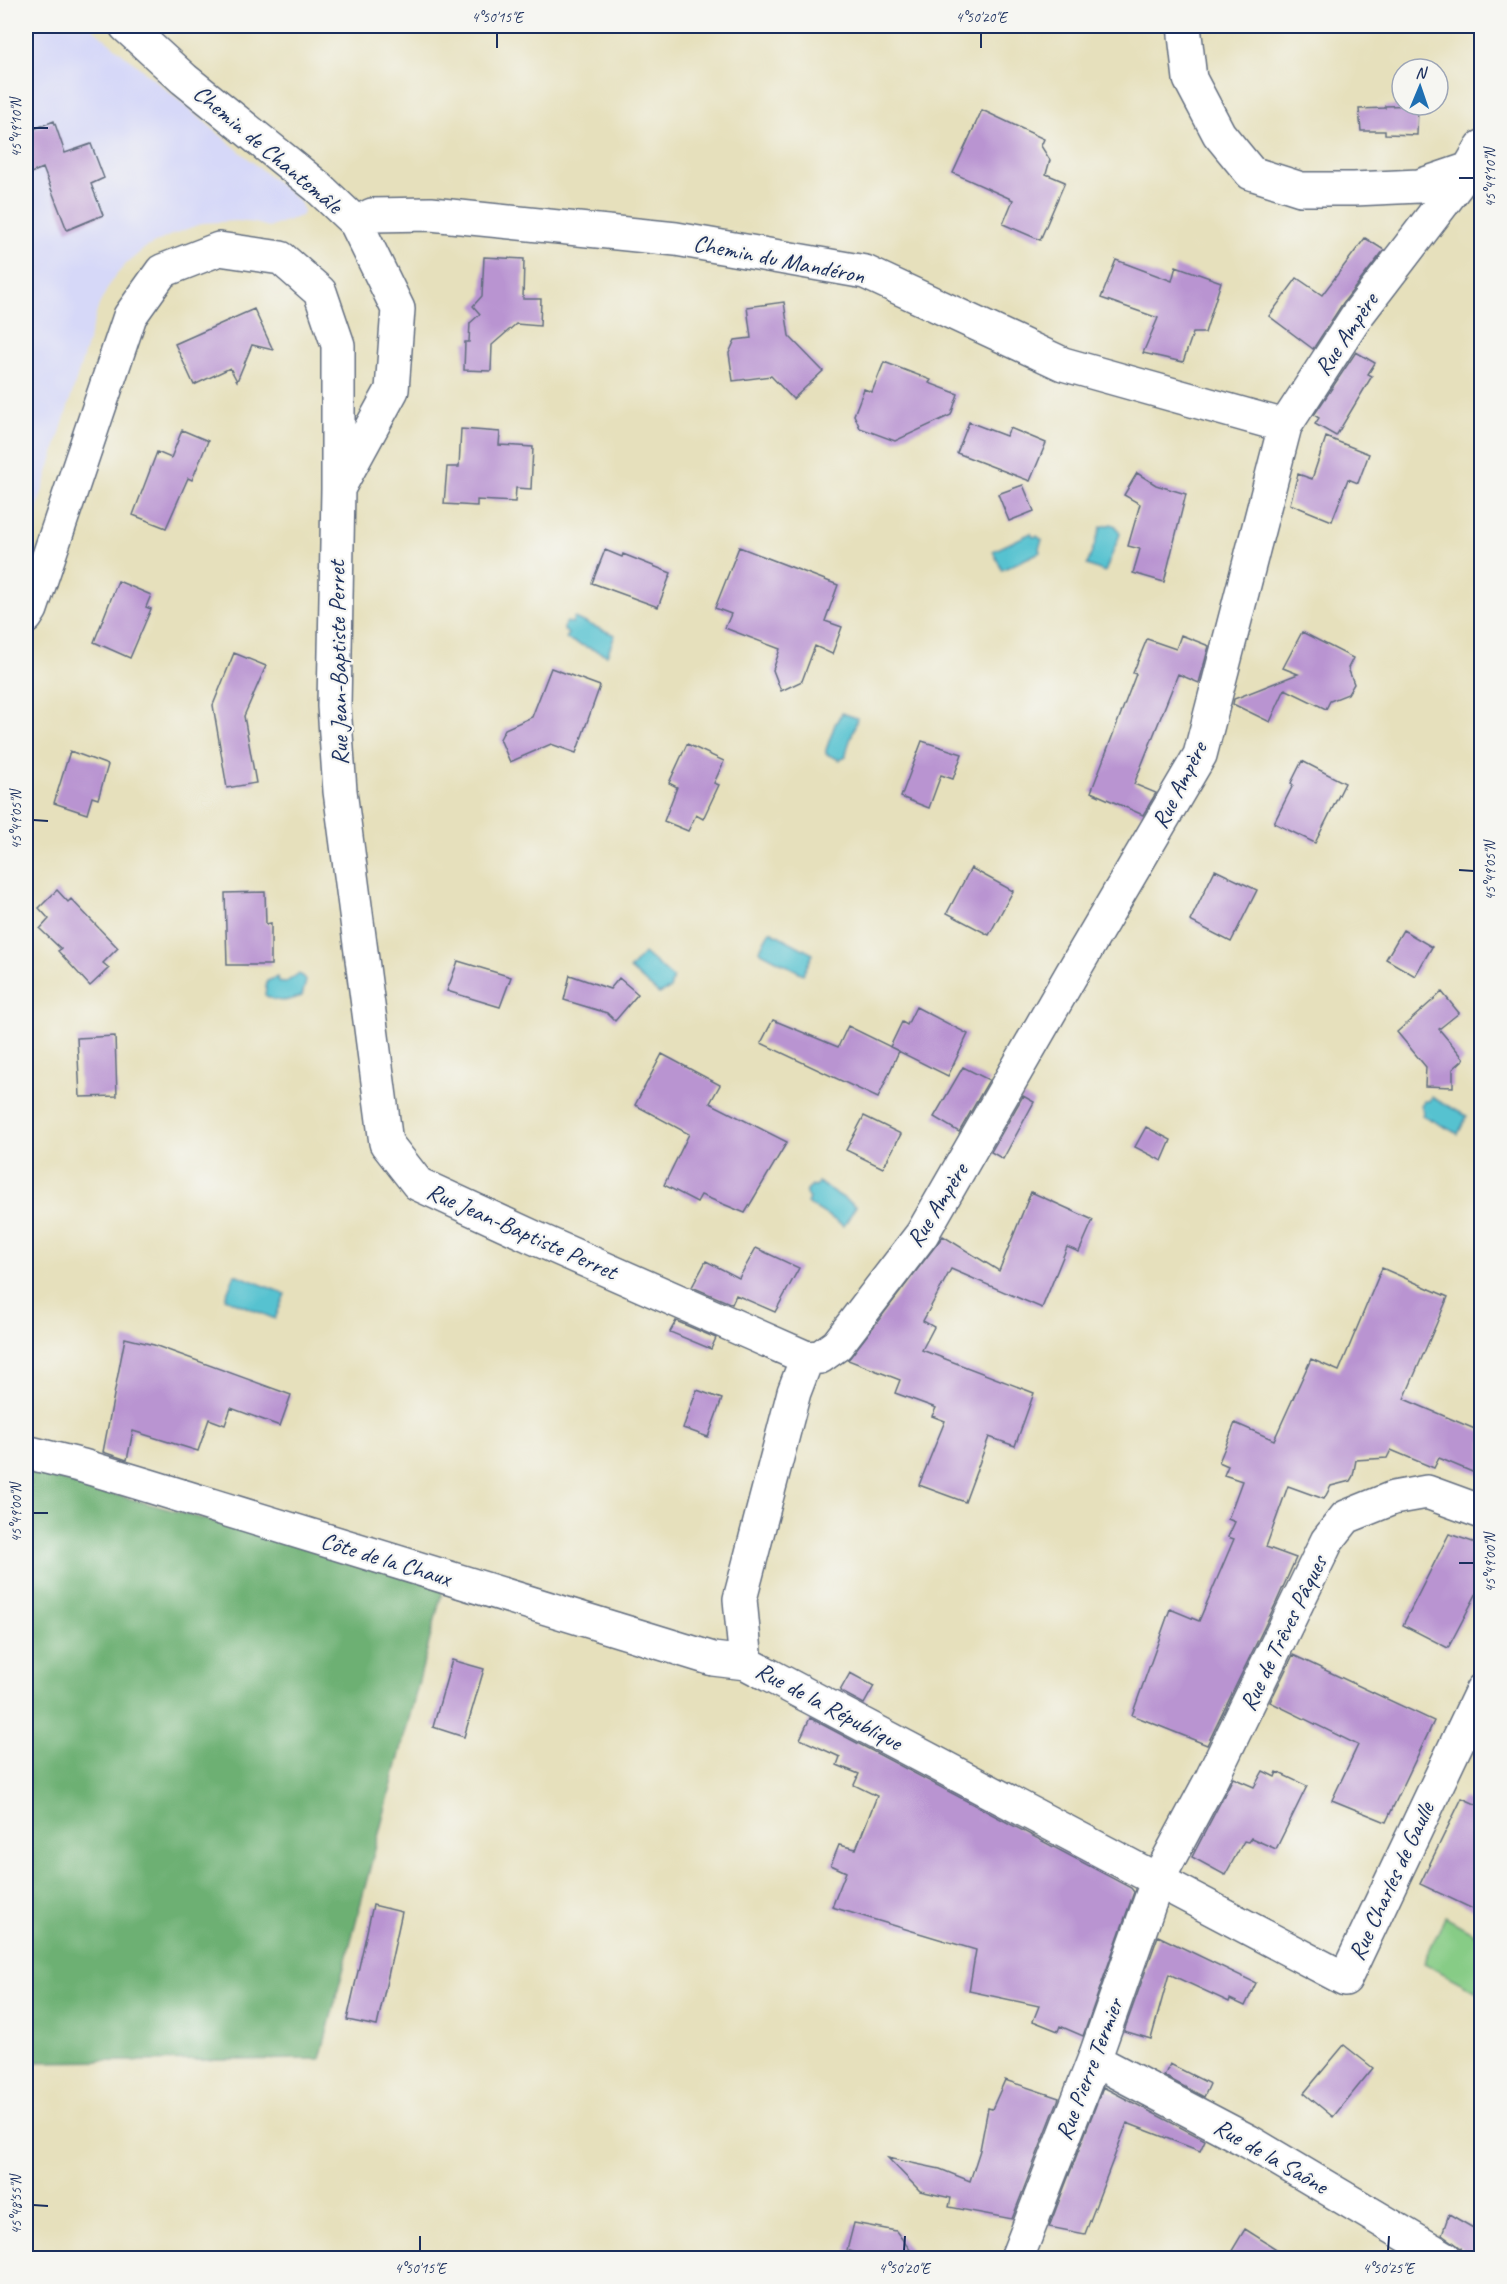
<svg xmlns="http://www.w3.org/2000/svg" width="1507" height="2284" viewBox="0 0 1507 2284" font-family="Caveat,sans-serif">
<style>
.built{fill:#d6d8f8}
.green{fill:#87cc86;stroke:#517e72;stroke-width:1.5}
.forest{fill:#6db073;stroke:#447068;stroke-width:1.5}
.water{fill:#56c2d0;stroke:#387897;stroke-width:1.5}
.building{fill:#b994d1}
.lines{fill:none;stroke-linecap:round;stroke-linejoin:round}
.minor-casing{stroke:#626d7f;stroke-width:36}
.minor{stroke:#fff;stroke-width:33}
.ticks{fill:none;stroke:#1b2f5e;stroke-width:2}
.labels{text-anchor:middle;stroke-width:4.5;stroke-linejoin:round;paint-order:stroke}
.street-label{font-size:24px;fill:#1b2f5e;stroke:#f6f6f2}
.neatline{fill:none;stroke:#1b2f5e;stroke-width:2}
.ticks-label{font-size:15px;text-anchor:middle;fill:#1b2f5e}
</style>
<rect width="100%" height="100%" fill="#f6f6f2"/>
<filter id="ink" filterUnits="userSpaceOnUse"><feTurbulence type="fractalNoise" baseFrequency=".0167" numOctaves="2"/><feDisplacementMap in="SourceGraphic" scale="12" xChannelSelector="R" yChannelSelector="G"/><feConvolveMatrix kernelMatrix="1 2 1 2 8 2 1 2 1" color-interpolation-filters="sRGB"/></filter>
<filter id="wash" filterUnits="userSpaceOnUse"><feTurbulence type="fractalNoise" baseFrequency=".008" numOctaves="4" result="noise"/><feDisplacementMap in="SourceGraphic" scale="24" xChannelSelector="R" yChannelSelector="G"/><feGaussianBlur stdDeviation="1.35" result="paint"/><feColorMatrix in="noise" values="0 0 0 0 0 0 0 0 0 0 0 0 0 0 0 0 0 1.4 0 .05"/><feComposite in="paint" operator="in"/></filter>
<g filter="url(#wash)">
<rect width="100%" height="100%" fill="#e6e0bc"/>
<path class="built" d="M 26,26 L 90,26 L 300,202 L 304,211 L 301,216 L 269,227 L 255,223 L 237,221 L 203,223 L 171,235 L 145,248 L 126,264 L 112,280 L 99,305 L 26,545 Z"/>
<path class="green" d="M 1445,1917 L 1479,1936 L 1482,1942 L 1481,1994 L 1424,1963 Z"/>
<path class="forest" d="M 26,1470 L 444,1585 L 320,2059 L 26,2062 Z"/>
<path class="water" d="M 1111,524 L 1116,526 L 1120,534 L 1105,572 L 1087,565 L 1101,527 Z
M 1031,533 L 1033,537 L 1037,536 L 1042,540 L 1039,548 L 1040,552 L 1002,570 L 993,551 Z
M 574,618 L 615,635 L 607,655 L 566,639 L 568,634 L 564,630 L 564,626 L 567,622 L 572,623 Z
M 842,713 L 857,718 C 855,731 845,749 846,757 L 840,760 L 826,754 L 826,750 L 835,724 Z
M 770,931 L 813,954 L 803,974 L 759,951 Z
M 644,953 L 673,978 L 670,989 L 659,994 L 630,969 Z
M 298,974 L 303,976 L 306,981 L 302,996 C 288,1001 277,1004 265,995 L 267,981 L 277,977 L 279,982 L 285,983 Z
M 1431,1097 L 1467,1116 L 1458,1134 L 1422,1115 L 1424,1112 L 1421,1105 L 1424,1101 L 1429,1101 Z
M 818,1182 L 856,1206 L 844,1226 L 807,1203 L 809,1199 L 806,1194 L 807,1190 L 811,1186 L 816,1187 Z
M 235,1274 L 285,1294 L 275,1319 L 225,1298 Z"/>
<g id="blocks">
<path class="building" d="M 1418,105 L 1417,135 L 1385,134 L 1385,131 L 1361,131 L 1359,109 L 1385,108 L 1385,106 Z
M 982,110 L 1044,139 L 1041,146 L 1050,160 L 1046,174 L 1065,182 L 1040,240 L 1003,224 L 1013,200 L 953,173 Z
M 54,121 L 65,153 L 91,144 L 104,178 L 91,184 L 103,215 L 67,230 L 43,168 L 26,175 L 26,132 Z
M 1365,238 L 1384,250 L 1343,303 L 1313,349 L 1269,316 L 1297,278 L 1322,295 Z
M 484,257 L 524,259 L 523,299 L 541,299 L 540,326 L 516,324 L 492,345 L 491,371 L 464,370 L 465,342 L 469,342 L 470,323 L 480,314 L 473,306 L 482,296 Z
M 1116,260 L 1172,281 L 1176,266 L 1221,282 L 1205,333 L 1193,333 L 1183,362 L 1143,353 L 1158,318 L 1101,298 Z
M 784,302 L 789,336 L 823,371 L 793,399 L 771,376 L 733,381 L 729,353 L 735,340 L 751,338 L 747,307 Z
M 254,309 L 273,350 L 252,345 L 237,381 L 230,368 L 194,385 L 175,344 Z
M 1356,352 L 1375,363 L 1368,374 L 1372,376 L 1336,436 L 1315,424 L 1319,418 L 1314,415 Z
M 884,362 L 931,380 L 929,383 L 958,394 L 951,415 L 895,441 L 860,428 L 854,415 L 864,389 L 872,392 Z
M 969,422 L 1006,436 L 1010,428 L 1046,443 L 1030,481 L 957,453 Z
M 461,429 L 500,432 L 499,445 L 533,447 L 531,489 L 516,488 L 515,502 L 477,500 L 477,506 L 444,504 L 447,467 L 459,467 Z
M 182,430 L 208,441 L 192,480 L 188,478 L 166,528 L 133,515 L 157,452 L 171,458 Z
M 1326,437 L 1369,454 L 1358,483 L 1348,479 L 1332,521 L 1290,504 L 1298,474 L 1312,479 Z
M 1137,473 L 1156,485 L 1186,494 L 1164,582 L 1133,573 L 1140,549 L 1128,546 L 1140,504 L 1124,495 Z
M 1023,485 L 1034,511 L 1009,521 L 998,494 Z
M 739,547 L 838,585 L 825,621 L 842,627 L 832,654 L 815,646 L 802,681 L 781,691 L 773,670 L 780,649 L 725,628 L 731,614 L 715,608 Z
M 605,550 L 622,557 L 623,554 L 671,573 L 658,607 L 592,583 Z
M 118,581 L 151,595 L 146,607 L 151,609 L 130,658 L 94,642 Z
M 1302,632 L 1353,658 L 1348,668 L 1354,684 L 1348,694 L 1330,701 L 1326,709 L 1285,689 L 1270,722 L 1233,704 L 1234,699 L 1298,674 L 1283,668 Z
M 1181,635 L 1209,646 L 1199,683 L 1178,674 L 1134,784 L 1156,793 L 1143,815 L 1091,792 L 1136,674 L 1133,673 L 1147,639 L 1176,649 Z
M 234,653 L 266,666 L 244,716 L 256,783 L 227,788 L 213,705 Z
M 551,668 L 600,686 L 576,753 L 551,744 L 510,762 L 500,739 L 505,729 L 532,717 Z
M 922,741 L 962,754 L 953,779 L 941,775 L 929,808 L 901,797 Z
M 687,744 L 724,761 L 714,783 L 719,785 L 703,819 L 696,815 L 688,831 L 664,821 L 677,787 L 669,783 Z
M 70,751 L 108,765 L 98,799 L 92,797 L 87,814 L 54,803 Z
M 1302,761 L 1345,783 L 1315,843 L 1274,823 L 1293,785 L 1291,783 Z
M 971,868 L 1013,891 L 989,935 L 947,913 Z
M 1215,870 L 1257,890 L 1231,942 L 1190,921 Z
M 57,890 L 68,902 L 71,899 L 118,948 L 103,963 L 109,968 L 90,986 L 58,951 L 61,949 L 40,929 L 49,919 L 39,908 Z
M 265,892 L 266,924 L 271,923 L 271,965 L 227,965 L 225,893 Z
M 1403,930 L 1432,947 L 1415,976 L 1386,959 Z
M 458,961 L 511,977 L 500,1007 L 447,991 Z
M 570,975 L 610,989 L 619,978 L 638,994 L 615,1021 L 607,1013 L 564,1000 Z
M 1442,992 L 1459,1013 L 1439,1029 L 1464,1059 L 1453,1069 L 1453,1087 L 1425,1086 L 1426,1067 L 1397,1032 Z
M 916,1007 L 968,1034 L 948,1076 L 890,1047 L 902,1022 L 907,1025 Z
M 773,1020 L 838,1047 L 848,1026 L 899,1051 L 878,1098 L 761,1043 Z
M 115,1036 L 117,1096 L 80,1097 L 77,1038 Z
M 662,1054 L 720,1085 L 710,1103 L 787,1142 L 745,1213 L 701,1195 L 697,1202 L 664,1185 L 689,1134 L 635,1105 Z
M 963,1067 L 989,1080 L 959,1132 L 934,1117 Z
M 1023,1096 L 1034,1102 L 1003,1159 L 991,1152 Z
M 864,1116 L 901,1134 L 883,1168 L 846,1150 Z
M 1146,1127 L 1171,1140 L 1162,1161 L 1135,1147 Z
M 1031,1192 L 1093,1220 L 1079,1252 L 1067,1247 L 1042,1308 L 951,1269 L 923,1321 L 934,1327 L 922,1350 L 1034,1393 L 1015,1446 L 989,1437 L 965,1502 L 919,1485 L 945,1421 L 932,1416 L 936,1408 L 895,1393 L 900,1380 L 848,1360 L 943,1236 L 999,1271 Z
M 756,1248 L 799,1268 L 775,1312 L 736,1295 L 732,1304 L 692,1287 L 706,1261 L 739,1278 Z
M 1382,1268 L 1448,1297 L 1404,1399 L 1482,1432 L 1482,1476 L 1439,1458 L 1434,1468 L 1391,1450 L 1387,1458 L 1356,1460 L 1353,1476 L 1350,1481 L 1331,1486 L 1324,1499 L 1288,1486 L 1266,1547 L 1296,1558 L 1276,1603 L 1207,1745 L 1132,1715 L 1170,1609 L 1199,1621 L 1234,1539 L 1228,1537 L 1235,1522 L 1228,1519 L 1242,1481 L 1224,1475 L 1228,1466 L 1219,1462 L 1235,1423 L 1274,1440 L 1311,1359 L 1339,1371 Z
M 676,1321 L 716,1338 L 711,1349 L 670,1332 Z
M 125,1338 L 154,1345 L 291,1395 L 280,1426 L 231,1408 L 225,1425 L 209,1419 L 198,1451 L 133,1431 L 127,1460 L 103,1452 Z
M 697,1390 L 722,1399 L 708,1437 L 683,1428 Z
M 1449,1534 L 1482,1545 L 1482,1583 L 1448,1648 L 1403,1625 Z
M 1293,1655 L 1434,1721 L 1386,1822 L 1332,1800 L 1358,1745 L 1270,1702 Z
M 452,1660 L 484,1669 L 464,1737 L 433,1727 Z
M 850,1673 L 874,1686 L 864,1704 L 840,1691 Z
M 810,1718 L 1131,1888 L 1134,1892 L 1083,2036 L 1060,2026 L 1058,2031 L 1033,2021 L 1039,2006 L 969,1991 L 976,1950 L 832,1907 L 846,1872 L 831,1865 L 839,1845 L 856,1849 L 877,1796 L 854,1785 L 859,1774 L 837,1765 L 840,1757 L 800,1739 Z
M 1263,1771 L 1275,1777 L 1277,1772 L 1307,1786 L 1276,1849 L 1251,1838 L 1248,1842 L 1244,1841 L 1225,1875 L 1192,1857 L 1233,1778 L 1254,1787 Z
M 1462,1798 L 1482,1807 L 1482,1897 L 1475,1910 L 1420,1884 Z
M 373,1905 L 402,1912 L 377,2026 L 347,2020 Z
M 1158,1936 L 1256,1983 L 1245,2006 L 1230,1999 L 1229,2002 L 1169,1974 L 1151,2039 L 1124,2031 Z
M 1344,2045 L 1373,2068 L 1333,2117 L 1304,2093 Z
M 1170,2064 L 1210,2084 L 1204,2097 L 1164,2076 Z
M 1005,2080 L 1059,2098 L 1012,2219 L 949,2207 L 951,2198 L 920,2191 L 888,2158 L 940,2169 L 970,2181 L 980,2150 L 988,2108 L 992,2109 Z
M 1103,2087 L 1205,2140 L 1200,2151 L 1127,2123 L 1085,2234 L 1049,2227 Z
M 1449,2214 L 1482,2233 L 1482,2242 L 1476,2259 L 1464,2259 L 1461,2248 L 1442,2234 Z
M 854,2223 L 896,2231 L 917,2259 L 874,2259 L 847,2250 Z
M 1245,2229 L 1292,2259 L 1227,2259 Z"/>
</g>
</g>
<g filter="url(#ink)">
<use href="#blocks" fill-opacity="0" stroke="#626d7f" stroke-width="1.5"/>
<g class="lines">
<g class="minor-casing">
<path id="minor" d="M 126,26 L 184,79 L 318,187 L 356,223 L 398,309 L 392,390 L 340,485
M 1184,26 L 1190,79 L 1219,134 L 1251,173 L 1301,189 L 1354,189 L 1419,186 L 1469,169
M 356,223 L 372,215 L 431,214 L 676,239 L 865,272 L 1063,364 L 1285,426
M 26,617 L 31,609 L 130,316 L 162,271 L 219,249 L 281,258 L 320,292 L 338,345 L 338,489 L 334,706 L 340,791 L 386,1143 L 418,1184 L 535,1238 L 807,1358
M 807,1358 L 820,1357 L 837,1345 L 922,1234 L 1071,975 L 1200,755 L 1285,426 L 1358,314 L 1469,169 L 1482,147
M 807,1358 L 794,1392 L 740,1599 L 746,1663 L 1345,1979 L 1482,1690
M 26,1452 L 83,1466 L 146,1485 L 713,1659 L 746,1663
M 1094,2060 L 1248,2141 L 1445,2258
M 1017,2258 L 1094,2060 L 1158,1879 L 1212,1778 L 1327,1541 L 1346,1517 L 1393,1498 L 1427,1492 L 1482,1512"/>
</g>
<use href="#minor" class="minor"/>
</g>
</g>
<path class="ticks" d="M 497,48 L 497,33M 981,48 L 981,33M 33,128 L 48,128M 1459,178 L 1474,178M 33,820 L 48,821M 1459,870 L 1474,871M 33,1513 L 48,1513M 1459,1563 L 1474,1563M 33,2205 L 48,2206M 420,2251 L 420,2236M 904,2251 L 905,2236M 1388,2251 L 1389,2236"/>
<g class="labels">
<g class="street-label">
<text transform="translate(268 149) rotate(40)" y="8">Chemin de Chantemâle</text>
<text transform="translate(779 259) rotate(11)" y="8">Chemin du Mandéron</text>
<text transform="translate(1346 334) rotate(-56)" y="8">Rue Ampère</text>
<text transform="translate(338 663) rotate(-91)" y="8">Rue Jean-Baptiste Perret</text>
<text transform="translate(1179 785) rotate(-63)" y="8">Rue Ampère</text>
<text transform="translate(937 1205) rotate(-58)" y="8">Rue Ampère</text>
<text transform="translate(522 1231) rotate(24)" y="8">Rue Jean-Baptiste Perret</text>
<text transform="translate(386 1559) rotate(17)" y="8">Côte de la Chaux</text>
<text transform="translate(1283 1633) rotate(-64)" y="8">Rue de Trêves Pâques</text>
<text transform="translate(829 1706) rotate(28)" y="8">Rue de la République</text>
<text transform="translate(1391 1881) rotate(-65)" y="8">Rue Charles de Gaulle</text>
<text transform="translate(1089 2069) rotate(-69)" y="8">Rue Pierre Termier</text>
<text transform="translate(1271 2156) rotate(30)" y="8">Rue de la Saône</text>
</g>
</g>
<rect width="1507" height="2284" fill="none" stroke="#f6f6f2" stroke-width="66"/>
<g transform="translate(1420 87) rotate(2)"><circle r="28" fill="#f6f6f2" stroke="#9ea6b7" stroke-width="1.5"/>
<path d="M0-4.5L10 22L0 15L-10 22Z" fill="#1f6fb2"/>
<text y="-9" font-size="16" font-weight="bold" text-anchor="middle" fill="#1b2f5e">N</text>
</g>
<rect x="33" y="33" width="1441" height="2218" class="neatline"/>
<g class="ticks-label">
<text x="497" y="22">4°50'15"E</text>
<text x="981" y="22">4°50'20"E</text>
<text transform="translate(16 128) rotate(-90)" y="5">45°49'10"N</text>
<text transform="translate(1490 178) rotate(-90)" y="5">45°49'10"N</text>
<text transform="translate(16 820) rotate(-90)" y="5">45°49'05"N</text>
<text transform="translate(1490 871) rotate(-90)" y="5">45°49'05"N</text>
<text transform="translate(16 1513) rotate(-90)" y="5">45°49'00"N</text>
<text transform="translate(1490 1563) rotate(-90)" y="5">45°49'00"N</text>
<text transform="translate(16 2205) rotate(-90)" y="5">45°48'55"N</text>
<text x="420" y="2273">4°50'15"E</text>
<text x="904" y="2273">4°50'20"E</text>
<text x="1388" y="2273">4°50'25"E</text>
</g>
</svg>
